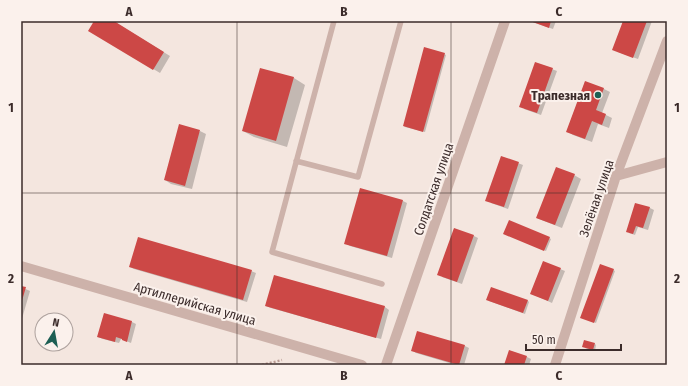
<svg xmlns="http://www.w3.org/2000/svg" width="688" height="386" viewBox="0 0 688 386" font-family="'Fira Sans Condensed',sans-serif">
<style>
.shadow{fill:#0003}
.building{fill:#cc4846}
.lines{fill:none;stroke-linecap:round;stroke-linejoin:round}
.path{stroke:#ba9c94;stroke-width:2.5;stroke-dasharray:2 2;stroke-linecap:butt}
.service{stroke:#cdb2aa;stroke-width:5.5}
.minor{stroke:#cdb2aa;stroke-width:10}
.tertiary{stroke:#cdb2aa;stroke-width:10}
.grid{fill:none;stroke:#3b2b2a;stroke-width:1;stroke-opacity:0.55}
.poi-dot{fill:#1d5f54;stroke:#fbf1ec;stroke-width:1.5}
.labels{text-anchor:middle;stroke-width:4;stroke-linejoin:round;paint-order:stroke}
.poi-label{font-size:13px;font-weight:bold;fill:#3b2b2a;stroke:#fbf1ec;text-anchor:end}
.street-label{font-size:13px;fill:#3b2b2a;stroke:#fbf1ec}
.neatline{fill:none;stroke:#3b2b2a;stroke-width:1.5}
.grid-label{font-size:13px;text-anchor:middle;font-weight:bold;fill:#3b2b2a}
</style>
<rect width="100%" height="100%" fill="#f4e6df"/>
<path class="shadow" d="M 96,21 L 113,21 L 170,56 L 160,73 L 90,31 Z
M 531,21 L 556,21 L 553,29 L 535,23 Z
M 624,21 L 652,21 L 638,59 L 618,52 Z
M 444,54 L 446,55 L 425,132 L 405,127 L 404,126 Z
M 536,63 L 557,71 L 541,115 L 524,109 Z
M 261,69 L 294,78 L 305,85 L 287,147 L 254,137 L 243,131 Z
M 585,82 L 604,89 L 610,92 L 602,113 L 612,118 L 609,128 L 598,124 L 592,142 L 573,135 L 567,131 Z
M 200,131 L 206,134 L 192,189 L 171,184 L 165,180 Z
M 502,157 L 523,165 L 508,209 L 491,203 Z
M 574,175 L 581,179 L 562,228 L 544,221 L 537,218 Z
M 361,189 L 403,201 L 407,203 L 392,258 L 350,246 L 346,243 Z
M 636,204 L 650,208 L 654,210 L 648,230 L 638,227 L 635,235 L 629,233 Z
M 454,229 L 474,236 L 478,238 L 462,284 L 442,277 Z
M 506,234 L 549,238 L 551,239 L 546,251 Z
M 130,267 L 251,271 L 256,273 L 247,302 L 134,269 Z
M 560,269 L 565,271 L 552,303 L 532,294 Z
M 613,270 L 615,271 L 596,323 L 583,318 Z
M 275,276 L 385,307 L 389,310 L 381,339 L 271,308 L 266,306 Z
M 21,287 L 30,291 L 21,322 Z
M 489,301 L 528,301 L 529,302 L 525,314 Z
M 104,314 L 132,322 L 136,324 L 131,343 L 121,339 L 119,343 L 103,339 L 98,337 Z
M 595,344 L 596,345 L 595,351 L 585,348 Z
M 465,346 L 469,348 L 464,365 L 456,365 L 416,353 L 412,350 Z
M 510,351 L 527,357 L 531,359 L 529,365 L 505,365 Z"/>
<path class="building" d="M 94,21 L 114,21 L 164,52 L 153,70 L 88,31 Z
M 530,21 L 551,21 L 549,28 Z
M 623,21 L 647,21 L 633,58 L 612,50 Z
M 424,47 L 445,53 L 423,132 L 403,126 Z
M 535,62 L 553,68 L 537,113 L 519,107 Z
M 260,68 L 294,77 L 276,141 L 242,131 Z
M 585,81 L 604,88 L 596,110 L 606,114 L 602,125 L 592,121 L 585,139 L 566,132 Z
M 179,124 L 200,130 L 185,186 L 164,180 Z
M 501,156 L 519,162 L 504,207 L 485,201 Z
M 556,167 L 575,174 L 555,225 L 536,218 Z
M 360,188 L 403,200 L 387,256 L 344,244 Z
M 635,203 L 650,207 L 643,228 L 636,226 L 633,234 L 626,232 Z
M 509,220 L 550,237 L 544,251 L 503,234 Z
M 454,228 L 474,235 L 457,282 L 437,275 Z
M 138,237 L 252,270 L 243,300 L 129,267 Z
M 543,261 L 561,268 L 548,301 L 530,294 Z
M 600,264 L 614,269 L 594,323 L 580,318 Z
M 274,275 L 385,306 L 376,338 L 265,306 Z
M 21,286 L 26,287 L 21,304 Z
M 491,287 L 528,300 L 523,313 L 486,300 Z
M 104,313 L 132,321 L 127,342 L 122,340 L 122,339 L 116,337 L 115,342 L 97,337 Z
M 417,331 L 465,345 L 459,365 L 411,351 Z
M 584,340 L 595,343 L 593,350 L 582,347 Z
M 509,350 L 527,356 L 524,365 L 504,365 Z"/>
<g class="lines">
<path class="path" d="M 262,365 L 282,360"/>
<path class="service" d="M 334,21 L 272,252 L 382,284
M 296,161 L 358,177 L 401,21"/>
<path class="minor" d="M 616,176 L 667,162
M 386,365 L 505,21
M 555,365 L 616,176 L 667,41"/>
<path class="tertiary" d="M 21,266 L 362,365"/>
</g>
<path class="grid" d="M 237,21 L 237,365M 451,21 L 451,365M 21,193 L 667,193"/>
<circle class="poi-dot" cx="598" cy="95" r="4"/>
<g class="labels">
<g class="poi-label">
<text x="590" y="100">Трапезная</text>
</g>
<g class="street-label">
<text transform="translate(433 189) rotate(-71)" y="5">Солдатская улица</text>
<text transform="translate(596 198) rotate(-71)" y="5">Зелёная улица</text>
<text transform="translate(195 303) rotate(16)" y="5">Артиллерийская улица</text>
</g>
</g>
<rect width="688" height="386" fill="none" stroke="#fbf1ec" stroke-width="44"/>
<g transform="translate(54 332) rotate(11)"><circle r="19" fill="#fbf1ec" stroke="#aea29e"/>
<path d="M0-3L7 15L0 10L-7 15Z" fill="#1d5f54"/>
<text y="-6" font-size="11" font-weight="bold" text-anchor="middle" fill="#3b2b2a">N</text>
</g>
<path d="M526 344v6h95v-6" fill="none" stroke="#3b2b2a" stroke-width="2"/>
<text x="532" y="344" font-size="12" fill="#3b2b2a" stroke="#fbf1ec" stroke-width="3" paint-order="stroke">50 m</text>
<rect x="22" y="22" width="644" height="342" class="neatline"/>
<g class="grid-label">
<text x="129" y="16">A</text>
<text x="344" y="16">B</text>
<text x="559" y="16">C</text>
<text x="11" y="112">1</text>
<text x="677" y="112">1</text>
<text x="11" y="283">2</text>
<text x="677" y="283">2</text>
<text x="129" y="380">A</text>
<text x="344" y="380">B</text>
<text x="559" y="380">C</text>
</g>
</svg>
